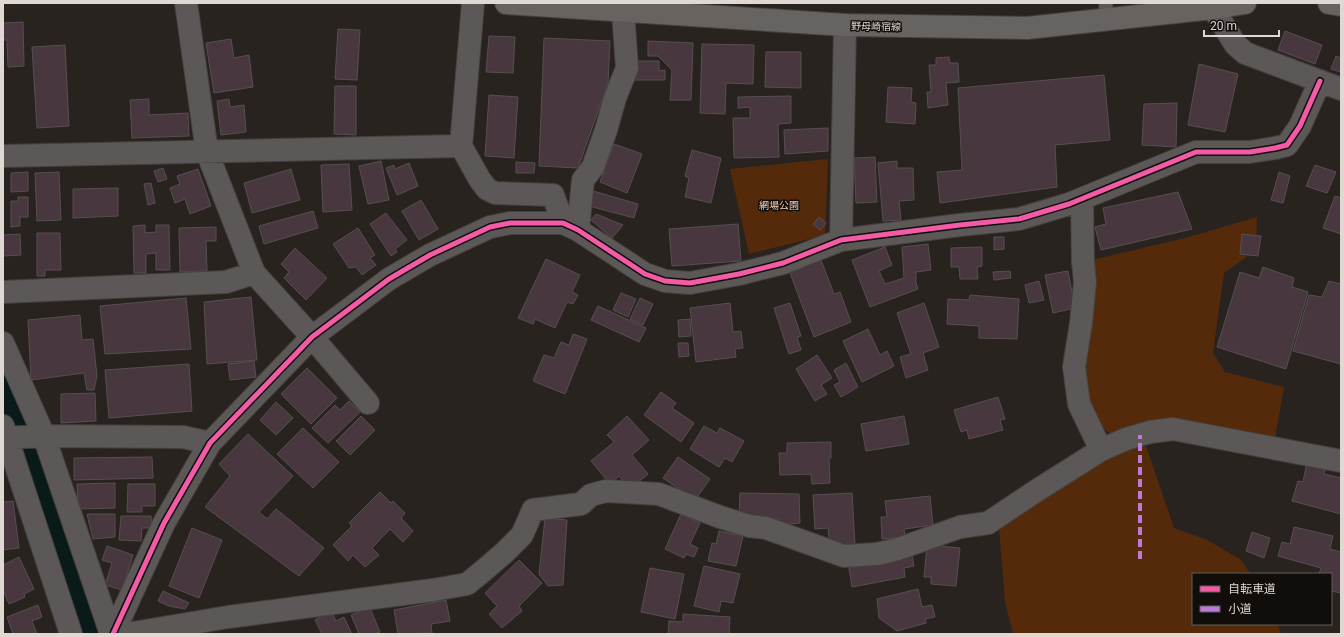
<svg xmlns="http://www.w3.org/2000/svg" width="1344" height="637" viewBox="0 0 1344 637" font-family="Roboto,'Noto Sans JP',sans-serif">
<style>
.green{fill:#542a0b}
.lines{fill:none;stroke-linecap:round;stroke-linejoin:round}
.river{stroke:#0a1a1b;stroke-width:45}
.building{fill:#48373e;stroke:#555050}
.lane-casing{stroke:#45413d;stroke-width:15}
.street-casing{stroke:#45413d;stroke-width:24}
.primary-casing{stroke:#45413d;stroke-width:24}
.lane{stroke:#5b5857;stroke-width:13}
.street{stroke:#5b5857;stroke-width:22}
.primary{stroke:#666361;stroke-width:22}
.quiet{stroke:#bd7bd9;stroke-width:4;stroke-dasharray:8 4;stroke-linecap:butt}
.cycleway-casing{stroke:#110d0a;stroke-width:8}
.cycleway{stroke:#f35aa7;stroke-width:5}
.labels{text-anchor:middle;stroke-width:3;stroke-linejoin:round;paint-order:stroke}
.street-label{font-size:10px;fill:#dfd8d3;stroke:#110d0a}
.park-label{font-size:10px;fill:#faceb4;stroke:#110d0a}
</style>
<rect width="100%" height="100%" fill="#292320"/>
<path class="green" d="M 828,159 L 825,235 L 749,254 L 730,169 Z
M 1257,217 L 1256,250 L 1224,273 L 1213,353 L 1225,372 L 1284,387 L 1275,438 L 1173,419 L 1109,433 L 1090,415 L 1082,362 L 1092,260 L 1185,238 Z
M 1145,443 L 1174,528 L 1207,540 L 1240,559 L 1251,574 L 1193,574 L 1193,624 L 1278,624 L 1281,634 L 1013,634 L 1005,602 L 999,527 L 1103,457 Z"/>
<g class="lines">
<path class="river" d="M 3,380 L 9,392 L 34,458 L 84,611 L 86,634"/>
</g>
<path class="building" d="M 23,22 L 24,66 L 8,67 L 7,40 L 3,40 L 3,23 Z
M 338,29 L 360,30 L 357,80 L 335,79 Z
M 1285,31 L 1322,45 L 1315,64 L 1278,50 Z
M 489,36 L 515,37 L 513,73 L 486,72 Z
M 544,38 L 610,41 L 608,83 L 578,168 L 539,166 Z
M 231,39 L 234,58 L 249,55 L 253,87 L 214,93 L 206,43 Z
M 648,41 L 693,43 L 691,100 L 670,100 L 672,70 L 658,56 L 648,56 Z
M 702,44 L 754,45 L 753,84 L 726,83 L 725,114 L 700,113 Z
M 65,45 L 69,126 L 37,128 L 32,47 Z
M 766,52 L 801,52 L 801,88 L 765,87 Z
M 1336,56 L 1341,58 L 1341,72 L 1331,69 Z
M 949,57 L 950,63 L 958,63 L 959,82 L 946,83 L 948,105 L 928,108 L 927,92 L 931,92 L 929,65 L 936,65 L 936,58 Z
M 634,61 L 659,61 L 659,71 L 665,70 L 665,80 L 633,80 Z
M 1199,64 L 1238,74 L 1225,132 L 1188,125 Z
M 1104,75 L 1110,140 L 1055,145 L 1057,187 L 940,203 L 937,172 L 962,170 L 958,88 Z
M 335,86 L 356,86 L 356,135 L 334,134 Z
M 888,87 L 912,88 L 911,102 L 916,103 L 915,124 L 886,122 Z
M 489,95 L 518,97 L 514,158 L 485,156 Z
M 791,96 L 791,123 L 778,124 L 779,157 L 734,158 L 733,118 L 750,118 L 750,107 L 738,108 L 738,97 Z
M 149,99 L 149,115 L 188,113 L 189,136 L 132,138 L 130,100 Z
M 229,99 L 230,107 L 244,105 L 246,132 L 221,135 L 217,101 Z
M 1177,103 L 1176,147 L 1142,145 L 1144,104 Z
M 828,128 L 828,151 L 785,154 L 784,130 Z
M 614,144 L 642,154 L 627,193 L 600,182 Z
M 692,150 L 721,158 L 711,203 L 685,197 L 689,178 L 685,176 Z
M 875,157 L 877,202 L 856,203 L 854,158 Z
M 381,161 L 389,200 L 368,204 L 359,166 Z
M 897,161 L 897,168 L 913,168 L 914,200 L 899,201 L 901,220 L 883,221 L 878,163 Z
M 516,162 L 535,163 L 534,173 L 516,173 Z
M 409,163 L 418,186 L 397,195 L 386,168 L 394,165 L 395,169 Z
M 349,164 L 352,210 L 323,212 L 321,165 Z
M 1315,165 L 1336,172 L 1327,193 L 1306,186 Z
M 163,168 L 167,179 L 158,182 L 154,171 Z
M 198,169 L 211,206 L 190,214 L 185,199 L 175,203 L 170,188 L 180,184 L 177,176 Z
M 291,169 L 300,200 L 252,213 L 244,183 Z
M 28,172 L 28,191 L 11,192 L 11,173 Z
M 59,172 L 61,220 L 37,221 L 35,173 Z
M 1279,172 L 1290,176 L 1283,203 L 1271,200 Z
M 151,183 L 155,203 L 148,205 L 144,184 Z
M 118,188 L 118,216 L 73,218 L 73,189 Z
M 593,191 L 638,204 L 634,218 L 589,206 Z
M 1178,192 L 1192,229 L 1101,250 L 1095,227 L 1106,224 L 1103,208 Z
M 1335,196 L 1341,198 L 1341,234 L 1323,228 Z
M 18,197 L 28,197 L 28,217 L 20,217 L 20,226 L 11,227 L 11,201 L 18,201 Z
M 421,200 L 438,229 L 419,240 L 402,211 Z
M 313,211 L 318,228 L 264,244 L 259,226 Z
M 386,213 L 407,240 L 395,249 L 397,252 L 391,256 L 370,224 Z
M 596,214 L 623,225 L 612,238 L 591,220 Z
M 819,217 L 826,223 L 820,230 L 813,224 Z
M 738,224 L 741,261 L 672,266 L 669,229 Z
M 145,225 L 145,233 L 156,232 L 156,225 L 169,225 L 170,270 L 156,270 L 156,253 L 146,254 L 146,273 L 134,273 L 133,226 Z
M 216,227 L 216,241 L 206,241 L 207,271 L 180,272 L 179,228 Z
M 358,228 L 375,255 L 370,258 L 376,265 L 362,275 L 356,267 L 349,268 L 333,244 Z
M 37,233 L 60,233 L 61,270 L 45,270 L 45,276 L 37,276 Z
M 20,234 L 21,255 L 3,256 L 3,235 Z
M 1242,234 L 1261,236 L 1258,256 L 1240,254 Z
M 994,237 L 1004,237 L 1004,249 L 994,250 Z
M 928,244 L 931,270 L 916,272 L 916,283 L 918,289 L 870,307 L 852,260 L 885,247 L 892,265 L 879,271 L 885,284 L 904,278 L 902,247 Z
M 982,247 L 982,266 L 977,267 L 978,279 L 960,279 L 959,267 L 951,267 L 951,248 Z
M 295,248 L 327,278 L 306,300 L 284,278 L 289,272 L 281,264 Z
M 546,259 L 580,275 L 572,292 L 578,295 L 573,304 L 567,302 L 555,328 L 535,319 L 533,324 L 518,318 Z
M 821,260 L 834,294 L 840,292 L 851,322 L 814,337 L 790,273 Z
M 1263,267 L 1294,278 L 1292,287 L 1308,292 L 1286,369 L 1217,347 L 1240,272 L 1259,278 Z
M 1010,271 L 1011,278 L 994,280 L 993,272 Z
M 1068,271 L 1075,308 L 1053,313 L 1045,275 Z
M 1039,281 L 1044,300 L 1029,303 L 1025,285 Z
M 1329,281 L 1341,284 L 1341,364 L 1293,351 L 1309,295 L 1322,297 Z
M 621,293 L 636,299 L 628,317 L 613,310 Z
M 970,295 L 1019,299 L 1017,339 L 979,338 L 979,326 L 947,324 L 948,299 L 969,300 Z
M 251,297 L 257,360 L 207,364 L 204,302 Z
M 186,298 L 191,349 L 105,354 L 100,306 Z
M 640,298 L 653,304 L 643,325 L 630,319 Z
M 730,303 L 733,332 L 741,331 L 743,348 L 735,349 L 736,357 L 696,362 L 690,308 Z
M 790,303 L 801,336 L 797,337 L 801,350 L 789,354 L 774,308 Z
M 924,303 L 939,347 L 923,353 L 928,370 L 906,378 L 900,357 L 911,354 L 897,313 Z
M 598,306 L 646,328 L 639,342 L 591,320 Z
M 80,315 L 82,340 L 93,339 L 97,376 L 94,390 L 87,390 L 84,373 L 31,380 L 28,320 Z
M 690,319 L 691,336 L 679,337 L 678,320 Z
M 868,329 L 880,355 L 887,351 L 894,366 L 862,382 L 843,341 Z
M 573,334 L 587,339 L 565,394 L 533,381 L 544,355 L 554,358 L 561,342 L 569,345 Z
M 678,343 L 688,343 L 689,356 L 679,357 Z
M 817,355 L 832,378 L 821,385 L 827,394 L 815,401 L 796,369 Z
M 254,361 L 256,377 L 230,380 L 228,364 Z
M 846,363 L 858,387 L 841,397 L 834,385 L 840,382 L 834,370 Z
M 189,364 L 192,411 L 109,418 L 105,370 Z
M 307,368 L 337,398 L 311,424 L 281,394 Z
M 661,392 L 676,403 L 672,408 L 694,423 L 681,442 L 644,415 Z
M 95,393 L 96,421 L 61,423 L 61,394 Z
M 998,397 L 1005,419 L 1000,420 L 1003,430 L 969,439 L 967,430 L 961,432 L 954,410 Z
M 349,401 L 360,412 L 328,443 L 312,428 L 335,405 L 340,410 Z
M 276,402 L 293,418 L 276,435 L 260,420 Z
M 361,416 L 375,430 L 350,455 L 336,441 Z
M 627,416 L 649,440 L 632,455 L 648,474 L 630,489 L 619,476 L 610,484 L 591,461 L 614,442 L 607,435 Z
M 904,416 L 909,444 L 866,451 L 861,424 Z
M 704,426 L 717,433 L 720,428 L 744,441 L 732,462 L 725,458 L 719,467 L 690,449 Z
M 303,428 L 339,462 L 313,488 L 277,454 Z
M 248,434 L 293,476 L 259,512 L 267,519 L 276,509 L 324,548 L 299,576 L 205,507 L 230,476 L 219,464 Z
M 831,442 L 831,458 L 829,458 L 830,483 L 812,484 L 811,474 L 780,475 L 779,453 L 787,453 L 787,443 Z
M 152,457 L 153,478 L 74,480 L 74,458 Z
M 678,457 L 710,479 L 695,500 L 663,478 Z
M 1307,462 L 1326,466 L 1324,474 L 1341,478 L 1341,514 L 1292,501 L 1298,481 L 1303,482 Z
M 115,483 L 115,508 L 78,509 L 77,484 Z
M 128,484 L 155,484 L 155,506 L 142,506 L 142,512 L 127,512 Z
M 380,492 L 391,503 L 393,501 L 405,513 L 401,518 L 413,531 L 403,542 L 390,529 L 372,548 L 379,555 L 365,567 L 353,555 L 348,561 L 333,545 L 352,526 L 349,523 Z
M 740,493 L 799,494 L 800,523 L 780,525 L 779,519 L 739,518 Z
M 852,493 L 855,545 L 830,546 L 828,528 L 815,529 L 813,495 Z
M 930,496 L 933,525 L 904,529 L 905,537 L 882,539 L 881,517 L 887,517 L 885,501 Z
M 13,501 L 19,548 L 3,550 L 3,502 Z
M 87,514 L 115,514 L 115,537 L 93,539 Z
M 681,514 L 700,523 L 690,544 L 698,548 L 694,557 L 686,554 L 684,558 L 665,549 Z
M 121,516 L 151,516 L 152,528 L 142,528 L 141,541 L 119,540 Z
M 545,518 L 567,520 L 563,585 L 548,586 L 539,574 Z
M 1294,527 L 1333,536 L 1330,549 L 1341,552 L 1341,593 L 1331,591 L 1331,574 L 1319,574 L 1321,568 L 1278,556 L 1282,542 L 1290,544 Z
M 192,528 L 222,540 L 199,598 L 169,586 Z
M 719,531 L 743,536 L 736,566 L 708,561 L 712,543 L 716,544 Z
M 1252,532 L 1270,538 L 1264,558 L 1246,551 Z
M 927,545 L 960,548 L 956,586 L 931,584 L 931,577 L 924,577 Z
M 107,546 L 133,555 L 122,590 L 105,585 L 112,563 L 102,560 Z
M 912,554 L 914,566 L 904,568 L 905,577 L 852,587 L 849,568 L 898,559 Z
M 19,557 L 34,589 L 24,594 L 25,597 L 9,604 L 3,590 L 3,565 Z
M 519,560 L 542,583 L 519,606 L 522,611 L 502,628 L 489,614 L 497,606 L 485,593 Z
M 704,566 L 740,574 L 733,603 L 721,601 L 719,612 L 694,606 Z
M 650,568 L 684,574 L 675,619 L 641,612 Z
M 918,589 L 922,607 L 932,605 L 935,617 L 925,619 L 926,623 L 897,631 L 879,618 L 877,599 Z
M 163,591 L 189,603 L 185,609 L 169,606 L 158,601 Z
M 446,600 L 450,621 L 431,624 L 432,633 L 398,634 L 394,610 Z
M 38,605 L 42,617 L 32,621 L 37,634 L 13,634 L 7,617 Z
M 370,608 L 380,632 L 374,634 L 359,634 L 351,615 Z
M 331,611 L 336,621 L 344,617 L 352,634 L 322,634 L 315,620 Z
M 683,614 L 730,617 L 729,634 L 668,634 L 669,621 L 683,622 Z"/>
<g class="lines">
<g class="lane-casing">
<path id="lane" d="M 1105,20 L 1106,3"/>
</g>
<g class="street-casing">
<path id="street" d="M 186,3 L 207,152 L 254,273 L 312,337 L 368,403
M 473,3 L 461,146 L 480,180 L 487,189 L 495,193 L 553,195 L 563,223
M 1213,8 L 1235,44 L 1245,53 L 1341,89
M 3,156 L 461,146
M 1082,199 L 1083,262 L 1085,282 L 1081,323 L 1074,367 L 1079,404 L 1101,450
M 578,230 L 583,180 L 593,167 L 606,130 L 615,98 L 627,68 L 623,11
M 841,240 L 845,25
M 3,292 L 226,282 L 254,273
M 3,343 L 44,436 L 111,634
M 3,426 L 71,634
M 3,438 L 44,436 L 183,437 L 210,443
M 113,634 L 164,523 L 210,443 L 312,337 L 389,279 L 430,255 L 490,227 L 510,223 L 563,223 L 578,230 L 645,274 L 665,281 L 690,283 L 739,274 L 783,263 L 841,240 L 960,225 L 1019,219 L 1069,204 L 1196,152 L 1250,152 L 1275,148 L 1287,145 L 1300,126 L 1320,81
M 127,634 L 228,617 L 433,590 L 467,584 L 483,571 L 505,552 L 522,535 L 533,510 L 581,504 L 591,495 L 606,491 L 659,494 L 720,517 L 749,526 L 766,528 L 844,556 L 877,554 L 898,549 L 960,527 L 988,523 L 1036,491 L 1101,450 L 1126,439 L 1150,432 L 1173,429 L 1341,461"/>
</g>
<g class="primary-casing">
<path id="primary" d="M 506,3 L 845,25 L 1027,28 L 1213,8 L 1245,3
M 1329,3 L 1341,5"/>
</g>
<use href="#lane" class="lane"/>
<use href="#street" class="street"/>
<use href="#primary" class="primary"/>
<path class="quiet" d="M 1140,559 L 1140,435"/>
<g class="cycleway-casing">
<path id="cycleway" d="M 113,634 L 164,523 L 210,443 L 312,337 L 389,279 L 430,255 L 490,227 L 510,223 L 563,223 L 578,230 L 645,274 L 665,281 L 690,283 L 739,274 L 783,263 L 841,240 L 960,225 L 1019,219 L 1069,204 L 1196,152 L 1250,152 L 1275,148 L 1287,145 L 1300,126 L 1320,81"/>
</g>
<use href="#cycleway" class="cycleway"/>
</g>
<g class="labels">
<g class="street-label">
<text transform="translate(876 26) rotate(1)" y="4">野母崎宿線</text>
</g>
<g class="park-label">
<text x="779" y="209">網場公園</text>
</g>
</g>
<rect width="1344" height="637" fill="none" stroke="#dfd8d3" stroke-width="8"/>
<rect x="1192" y="573" width="140" height="52" fill="#110d0a" stroke="#635e5a"/>
<rect x="1200" y="586" width="20" height="6" fill="#f35aa7" stroke="#635e5a"/>
<text x="1228" y="593" font-size="12" fill="#dfd8d3">自転車道</text>
<rect x="1200" y="606" width="20" height="6" fill="#bd7bd9" stroke="#635e5a"/>
<text x="1228" y="613" font-size="12" fill="#dfd8d3">小道</text>
<path d="M1204 30v6h75v-6" fill="none" stroke="#dfd8d3" stroke-width="2"/>
<text x="1210" y="30" font-size="12" fill="#dfd8d3" stroke="#110d0a" stroke-width="3" paint-order="stroke">20 m</text>
</svg>
